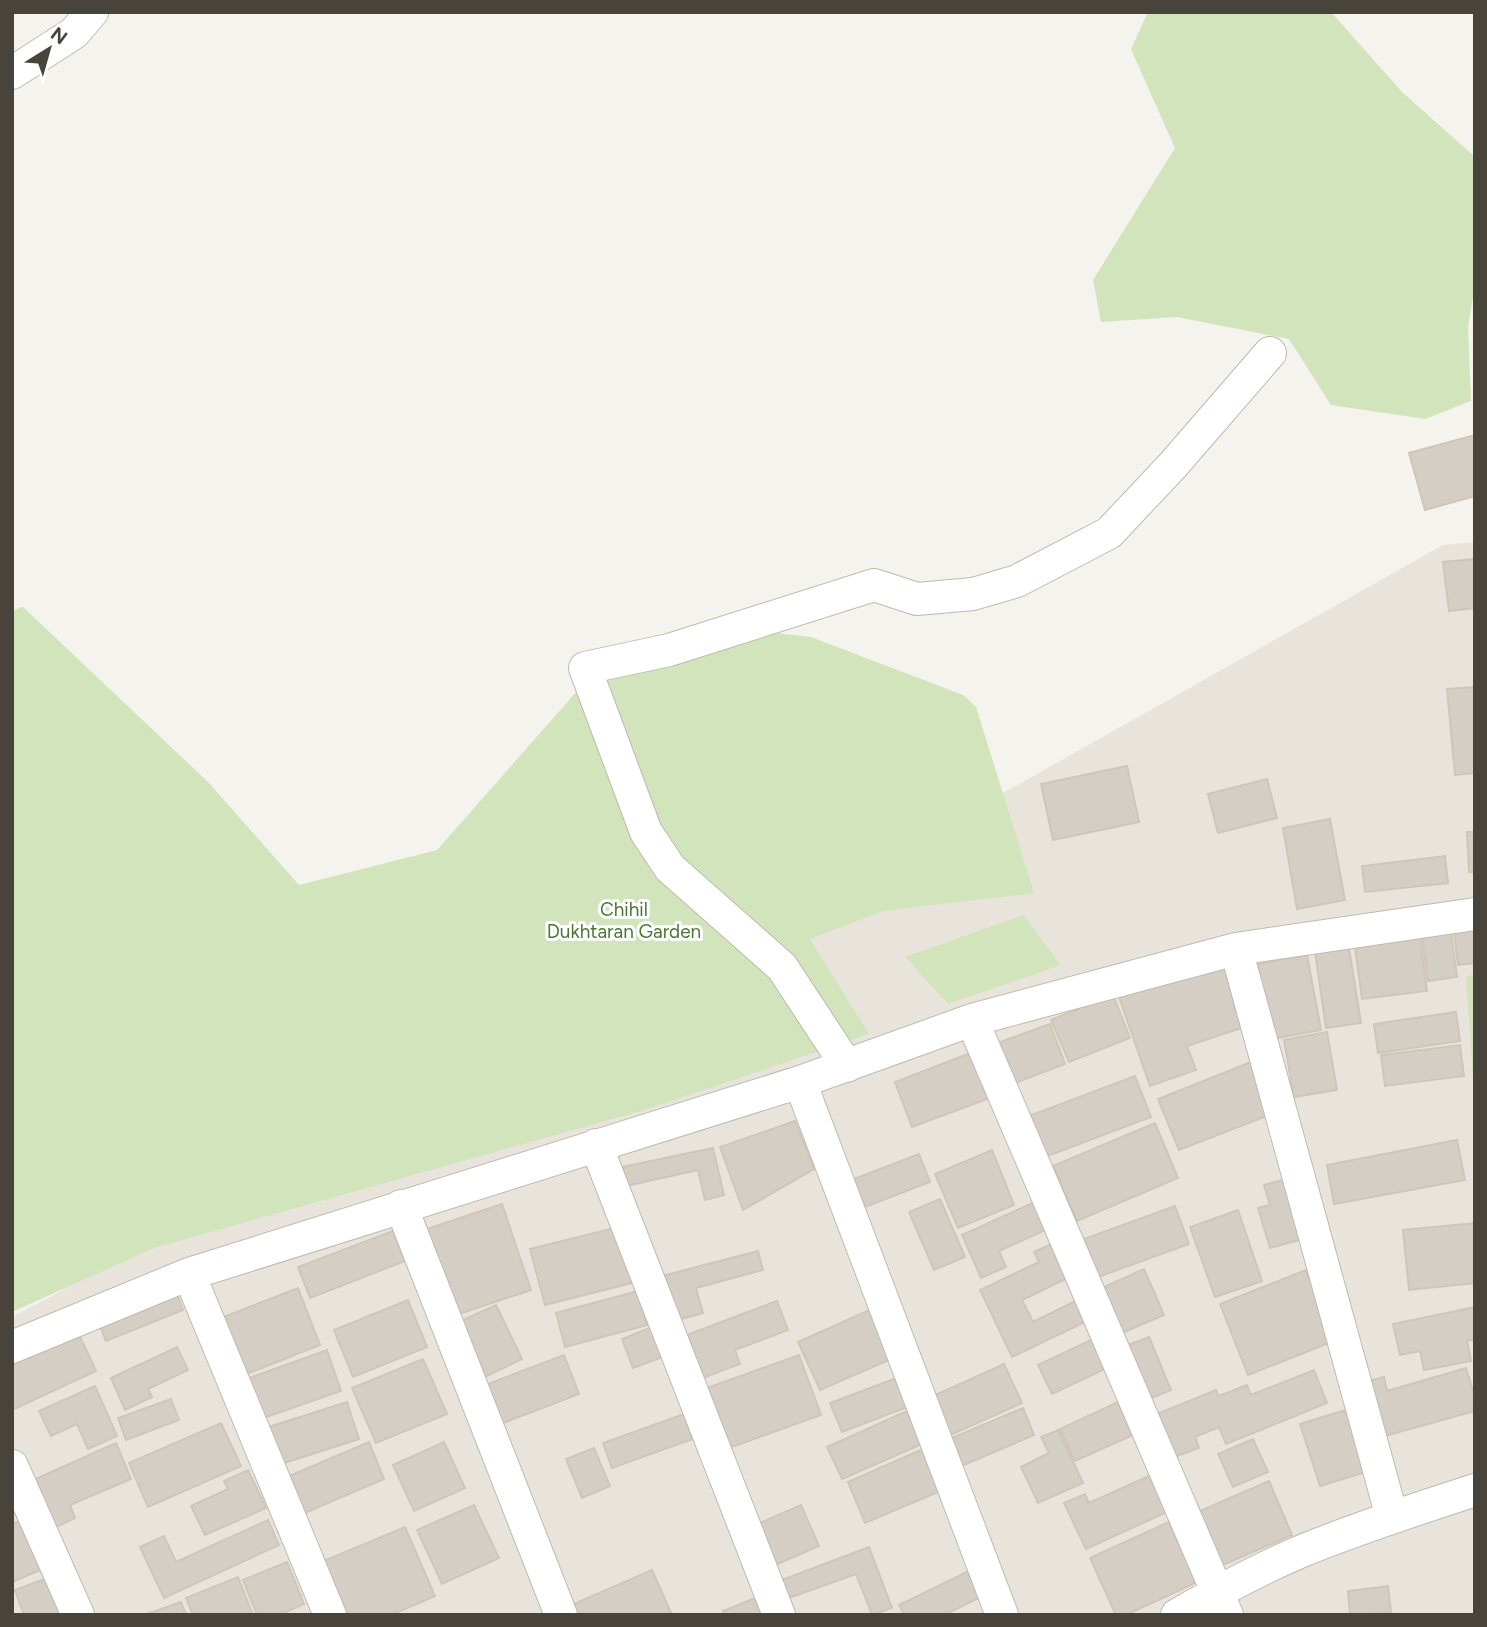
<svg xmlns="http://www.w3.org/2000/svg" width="1487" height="1627" viewBox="0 0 1487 1627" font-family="Figtree,sans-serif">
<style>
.residential{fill:#e8e4dc}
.green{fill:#d1e4bb}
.building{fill:#d5cec4;stroke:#cfc6b7;stroke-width:2}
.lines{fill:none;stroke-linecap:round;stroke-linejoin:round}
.minor-casing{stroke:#bfbab0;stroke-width:34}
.minor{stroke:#fff;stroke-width:32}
.labels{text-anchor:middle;stroke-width:6;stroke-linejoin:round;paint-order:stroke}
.park-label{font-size:19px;fill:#4c7534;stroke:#fff}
</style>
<rect width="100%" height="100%" fill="#f5f3ed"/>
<path class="residential" d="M 1475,542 L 1475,1615 L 12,1615 L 12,1317 L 1021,783 L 1443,545 Z"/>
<path class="green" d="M 1148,12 L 1331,12 L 1402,92 L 1475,157 L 1475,285 L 1468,327 L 1471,401 L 1425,419 L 1331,405 L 1289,339 L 1177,317 L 1101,322 L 1093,280 L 1175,148 L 1131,49 Z
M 23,607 L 208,782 L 299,885 L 437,850 L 585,682 L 748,630 L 811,637 L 963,695 L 976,707 L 1034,893 L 883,911 L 810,939 L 869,1034 L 644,1110 L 154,1248 L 12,1312 L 12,611 Z
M 1024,915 L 1061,965 L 948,1004 L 905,957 Z
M 1475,972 L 1475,1107 L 1466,978 Z"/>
<path class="building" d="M 1475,435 L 1475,496 L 1425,510 L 1409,453 Z
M 1475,559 L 1475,608 L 1449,611 L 1443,562 Z
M 1475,687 L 1475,773 L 1455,775 L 1447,689 Z
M 1127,766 L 1139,822 L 1053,840 L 1041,784 Z
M 1267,779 L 1277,818 L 1218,833 L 1208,794 Z
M 1330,819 L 1345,900 L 1297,909 L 1283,828 Z
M 1467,832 L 1475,832 L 1475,872 L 1469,872 Z
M 1445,856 L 1448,883 L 1365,892 L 1362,866 Z
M 1475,929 L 1475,963 L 1458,965 L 1454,931 Z
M 1451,932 L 1457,977 L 1428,981 L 1422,936 Z
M 1420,938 L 1427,991 L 1362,999 L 1355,947 Z
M 1349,948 L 1361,1023 L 1326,1028 L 1315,952 Z
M 1307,955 L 1321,1030 L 1272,1039 L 1258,964 Z
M 1223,963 L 1241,1028 L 1187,1046 L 1196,1070 L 1150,1086 L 1118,994 Z
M 1113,995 L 1130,1038 L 1069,1062 L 1051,1020 Z
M 1456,1012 L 1460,1041 L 1378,1053 L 1374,1024 Z
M 1050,1024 L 1065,1064 L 1010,1085 L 995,1044 Z
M 1327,1032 L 1337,1090 L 1294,1097 L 1284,1040 Z
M 1460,1045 L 1464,1076 L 1385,1086 L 1381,1055 Z
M 973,1052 L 990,1098 L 912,1127 L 895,1082 Z
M 1251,1062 L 1272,1114 L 1179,1150 L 1158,1099 Z
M 1135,1076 L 1151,1117 L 1045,1157 L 1029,1116 Z
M 795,1121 L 814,1169 L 743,1210 L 720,1147 Z
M 1155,1123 L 1178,1178 L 1077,1221 L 1053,1166 Z
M 1457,1140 L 1465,1180 L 1334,1204 L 1327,1165 Z
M 713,1148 L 724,1195 L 705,1200 L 698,1170 L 626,1186 L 622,1167 Z
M 992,1150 L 1014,1205 L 958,1228 L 935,1174 Z
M 919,1154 L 930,1182 L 865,1207 L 854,1179 Z
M 1286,1179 L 1303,1239 L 1270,1248 L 1258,1208 L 1270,1205 L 1264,1185 Z
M 940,1199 L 965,1257 L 934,1270 L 909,1212 Z
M 1039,1200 L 1052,1227 L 999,1251 L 1006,1267 L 981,1278 L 962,1235 Z
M 502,1204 L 531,1290 L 453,1316 L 424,1230 Z
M 1175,1206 L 1189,1244 L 1098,1277 L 1084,1239 Z
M 1238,1210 L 1262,1281 L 1215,1297 L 1190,1227 Z
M 1475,1223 L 1475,1283 L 1409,1290 L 1403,1230 Z
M 619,1227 L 632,1283 L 545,1305 L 530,1249 Z
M 393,1231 L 405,1261 L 310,1298 L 298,1267 Z
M 1058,1241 L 1074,1275 L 1022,1300 L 1033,1322 L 1081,1298 L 1091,1319 L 1012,1357 L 980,1290 L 1039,1262 L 1034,1252 Z
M 758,1251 L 763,1270 L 696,1288 L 703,1313 L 674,1321 L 662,1276 Z
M 1144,1269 L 1164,1315 L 1122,1333 L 1102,1288 Z
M 1306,1270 L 1334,1341 L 1248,1375 L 1220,1304 Z
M 172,1282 L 183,1310 L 106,1341 L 95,1313 Z
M 298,1288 L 320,1345 L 244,1375 L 221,1318 Z
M 638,1291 L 647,1325 L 565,1347 L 556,1313 Z
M 408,1300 L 427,1347 L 353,1377 L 334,1330 Z
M 777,1301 L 788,1330 L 735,1350 L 740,1364 L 700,1379 L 684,1336 Z
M 496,1305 L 522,1359 L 485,1377 L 459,1322 Z
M 876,1307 L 898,1356 L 820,1390 L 798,1342 Z
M 1475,1307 L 1475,1339 L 1467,1341 L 1471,1361 L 1424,1370 L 1420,1351 L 1400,1355 L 1393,1324 Z
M 652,1327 L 663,1357 L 633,1368 L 622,1339 Z
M 76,1328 L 96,1371 L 12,1410 L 12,1358 Z
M 1097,1337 L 1111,1366 L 1052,1394 L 1038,1365 Z
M 1149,1337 L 1171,1390 L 1142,1402 L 1120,1348 Z
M 177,1347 L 188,1370 L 148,1389 L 152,1397 L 125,1410 L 111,1378 Z
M 327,1350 L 341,1391 L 255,1421 L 241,1381 Z
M 564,1355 L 579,1394 L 498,1425 L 483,1386 Z
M 799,1355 L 821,1415 L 726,1449 L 704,1389 Z
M 423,1359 L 447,1414 L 376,1443 L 352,1388 Z
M 1004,1364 L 1022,1403 L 948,1436 L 931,1397 Z
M 1466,1368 L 1475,1398 L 1475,1411 L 1381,1437 L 1365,1382 L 1384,1377 L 1387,1391 Z
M 1314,1370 L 1327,1403 L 1226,1444 L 1219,1427 L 1195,1437 L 1199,1448 L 1169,1459 L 1152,1416 L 1216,1390 L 1219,1396 L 1247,1385 L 1251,1395 Z
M 899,1377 L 910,1406 L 842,1432 L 830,1403 Z
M 95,1386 L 117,1436 L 88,1449 L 77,1424 L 51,1436 L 39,1411 Z
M 171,1399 L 179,1420 L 126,1440 L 118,1418 Z
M 347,1402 L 359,1439 L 278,1465 L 266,1428 Z
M 1118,1402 L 1133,1435 L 1075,1461 L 1060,1429 Z
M 1023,1408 L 1034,1435 L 957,1468 L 945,1441 Z
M 1349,1409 L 1369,1471 L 1320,1486 L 1300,1424 Z
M 907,1411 L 922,1444 L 842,1479 L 827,1447 Z
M 684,1414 L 693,1439 L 612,1468 L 603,1443 Z
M 221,1423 L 241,1466 L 148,1507 L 129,1463 Z
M 1058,1430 L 1083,1483 L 1038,1503 L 1021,1467 L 1049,1453 L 1041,1437 Z
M 1253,1439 L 1268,1472 L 1233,1487 L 1218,1454 Z
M 369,1442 L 384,1479 L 305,1513 L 289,1476 Z
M 444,1442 L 465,1488 L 414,1511 L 393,1465 Z
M 116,1443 L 131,1479 L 70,1505 L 75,1518 L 52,1529 L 31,1481 Z
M 594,1448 L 610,1486 L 582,1498 L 566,1459 Z
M 925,1448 L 943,1490 L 865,1523 L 848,1482 Z
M 248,1470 L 266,1508 L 205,1535 L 191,1506 L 228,1489 L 224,1481 Z
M 1151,1475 L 1167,1512 L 1086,1549 L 1064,1503 L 1085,1494 L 1089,1503 Z
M 1269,1481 L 1292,1535 L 1216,1568 L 1193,1514 Z
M 474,1505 L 499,1558 L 442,1584 L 417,1530 Z
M 801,1505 L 819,1546 L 771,1567 L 753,1526 Z
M 22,1520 L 43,1569 L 12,1582 L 12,1524 Z
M 268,1520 L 279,1545 L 164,1598 L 140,1547 L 164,1536 L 176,1562 Z
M 1169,1522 L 1197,1582 L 1126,1615 L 1116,1615 L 1090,1558 Z
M 405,1527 L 435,1596 L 391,1615 L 342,1615 L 319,1563 Z
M 869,1547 L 892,1608 L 872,1615 L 856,1574 L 786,1599 L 779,1581 Z
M 287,1562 L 304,1604 L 279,1615 L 257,1615 L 243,1580 Z
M 975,1568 L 987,1594 L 944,1615 L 904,1615 L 899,1605 Z
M 652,1570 L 672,1615 L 572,1615 L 569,1606 Z
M 238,1577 L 253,1615 L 193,1615 L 186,1598 Z
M 47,1578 L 61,1615 L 24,1615 L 15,1590 Z
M 1388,1586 L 1391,1612 L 1350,1615 L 1348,1591 Z
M 760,1596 L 768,1615 L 724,1615 L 723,1611 Z
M 181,1602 L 186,1615 L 144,1615 Z"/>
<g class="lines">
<g class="minor-casing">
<path id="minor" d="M 12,73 L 74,33 L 92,12
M 1236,949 L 1392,1517
M 972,1020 L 1227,1615
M 847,1066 L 782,967 L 670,868 L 646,832 L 585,668 L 669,650 L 874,585 L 917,599 L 973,594 L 1017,581 L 1109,533 L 1173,465 L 1270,353
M 800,1082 L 1002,1615
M 596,1145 L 779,1615
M 401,1206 L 561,1615
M 189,1274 L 330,1615
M 12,1347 L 189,1274 L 800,1082 L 972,1020 L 1236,949 L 1475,914
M 12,1466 L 78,1615
M 1177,1615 C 1217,1592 1259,1569 1302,1551 C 1358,1528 1417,1509 1475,1490"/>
</g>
<use href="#minor" class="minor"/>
</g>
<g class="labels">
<g class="park-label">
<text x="624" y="916">Chihil<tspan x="624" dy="22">Dukhtaran Garden</tspan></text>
</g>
</g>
<rect width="1487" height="1627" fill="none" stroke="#49443b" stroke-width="28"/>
<g transform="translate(49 49) rotate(37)" stroke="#ffffff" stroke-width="5" paint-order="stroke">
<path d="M0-5L12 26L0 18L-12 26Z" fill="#49443b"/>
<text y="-10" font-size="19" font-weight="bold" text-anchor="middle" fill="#49443b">N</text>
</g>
</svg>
